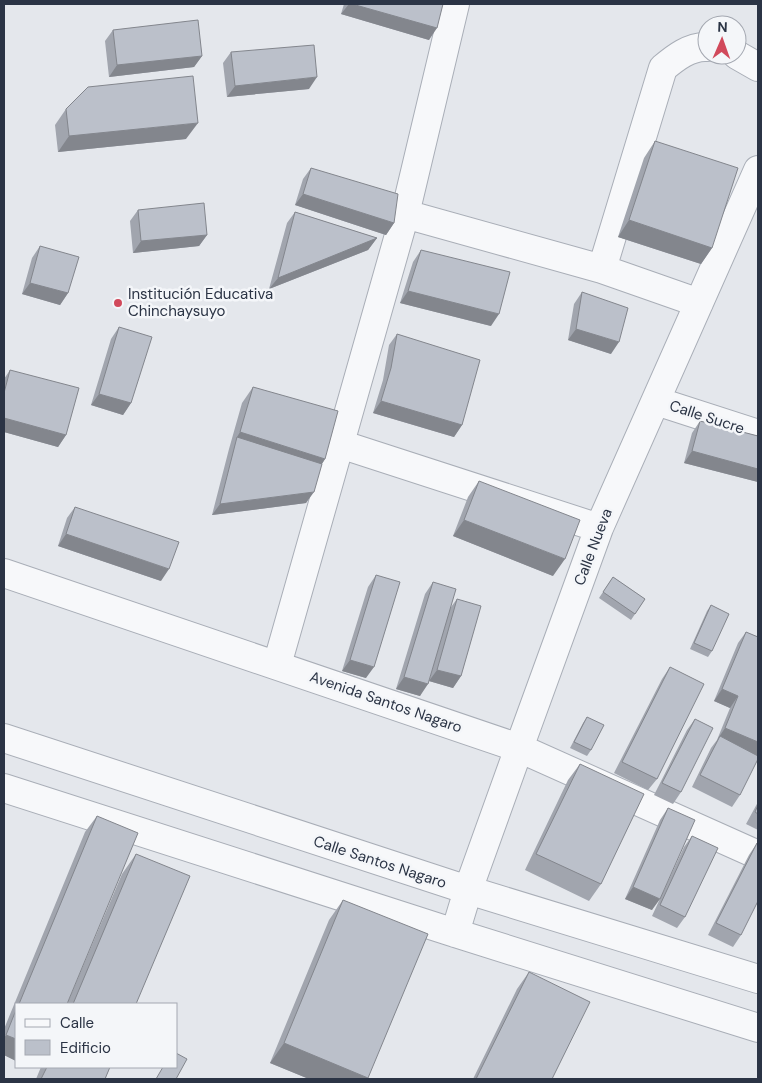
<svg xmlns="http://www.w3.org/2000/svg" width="762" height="1083" viewBox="0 0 762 1083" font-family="'DM Sans',sans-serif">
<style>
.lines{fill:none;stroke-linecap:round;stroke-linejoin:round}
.minor-casing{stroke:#a9aeb7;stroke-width:30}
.minor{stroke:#f7f8fa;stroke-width:28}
.wall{fill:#a1a5ae}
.shaded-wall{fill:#83868d}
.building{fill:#bbc0ca;stroke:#83868d}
.poi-dot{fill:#d1495b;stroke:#f4f6f9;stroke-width:2}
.labels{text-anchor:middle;stroke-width:5;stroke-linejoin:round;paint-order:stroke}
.poi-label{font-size:15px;fill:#2b3445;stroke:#f4f6f9;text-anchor:start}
.street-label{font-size:15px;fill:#2b3445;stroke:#f4f6f9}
</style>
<rect width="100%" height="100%" fill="#e4e7ec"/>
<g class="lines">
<g class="minor-casing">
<path id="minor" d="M 737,55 L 758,67
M 405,214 L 602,269 L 699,303
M 602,269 L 663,68 C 675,58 690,46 707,47
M 656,401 L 758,434
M 340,444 L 599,528
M 4,573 L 519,748 L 758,855
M 277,665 L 405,214 L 455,4
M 4,738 L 468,890 L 758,979
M 4,788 L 455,933 L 758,1028
M 455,933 L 468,890 L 519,748 L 599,528 L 758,170"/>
</g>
<use href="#minor" class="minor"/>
</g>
<path class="wall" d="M 344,4 L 443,4 L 429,40 L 341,14 Z
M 113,30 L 202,56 L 194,67 L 109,77 L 105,41 Z
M 231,52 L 309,89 L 227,97 L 223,63 Z
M 66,109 L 186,139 L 58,152 L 55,125 Z
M 655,141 L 712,248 L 701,264 L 618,237 L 644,158 Z
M 311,168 L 394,223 L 386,235 L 295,205 L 303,179 Z
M 138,210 L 207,235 L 199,246 L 133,253 L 130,221 Z
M 295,212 L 377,238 L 368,250 L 269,289 L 287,223 Z
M 40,246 L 68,293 L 60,305 L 22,294 L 32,258 Z
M 421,250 L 491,326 L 400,303 L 413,262 Z
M 582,292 L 611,354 L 568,340 L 574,304 Z
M 119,327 L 131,403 L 123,415 L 91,405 L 111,339 Z
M 397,334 L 462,425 L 454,437 L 373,413 L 383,380 L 389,345 Z
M 10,370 L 66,435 L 58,447 L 4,432 L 4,379 Z
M 253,387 L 325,459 L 322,464 L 306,503 L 212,515 L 229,449 L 242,403 Z
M 700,421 L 758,436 L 758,482 L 684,463 L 692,433 Z
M 479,481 L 553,576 L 453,536 L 468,497 Z
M 75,507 L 161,581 L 58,546 L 67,518 Z
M 376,575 L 366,678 L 342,671 L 368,587 Z
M 613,577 L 645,599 L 631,620 L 599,598 Z
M 433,582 L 451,607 L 457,599 L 461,676 L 453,688 L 429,681 L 434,663 L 420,696 L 396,689 L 425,594 Z
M 711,605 L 712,651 L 708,657 L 690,649 L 707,611 Z
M 746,632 L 758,637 L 758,754 L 740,795 L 732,807 L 692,787 L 711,748 L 717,740 L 730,708 L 714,701 L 738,643 Z
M 670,667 L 657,779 L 648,790 L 614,773 L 662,679 Z
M 587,717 L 591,750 L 587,756 L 570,748 L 583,723 Z
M 695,719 L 681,792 L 673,804 L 654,795 L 687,730 Z
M 580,764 L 601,884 L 589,901 L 525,870 L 568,780 Z
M 758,802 L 758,830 L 746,824 Z
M 668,808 L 652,910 L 625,899 L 660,820 Z
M 97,816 L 67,1004 L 16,1004 L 16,1061 L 4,1055 L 4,1029 L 85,832 Z
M 692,836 L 685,917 L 677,928 L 652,916 L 684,847 Z
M 757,843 L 741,935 L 733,947 L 708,935 L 749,855 Z
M 136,854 L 136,1004 L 67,1004 L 122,874 Z
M 343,900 L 367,1079 L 309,1079 L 270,1063 L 329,920 Z
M 529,972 L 552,1079 L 473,1079 L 517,989 Z
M 41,1067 L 110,1067 L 105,1079 L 36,1079 Z"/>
<path class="shaded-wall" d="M 349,4 L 352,4 L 437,28 L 429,40 L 341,14 Z
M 202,56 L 194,67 L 109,77 L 117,65 Z
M 317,77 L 309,89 L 227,97 L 235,86 Z
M 198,123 L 186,139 L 58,152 L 69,136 Z
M 303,194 L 394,223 L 386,235 L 295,205 Z
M 629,220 L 712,248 L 701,264 L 618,237 Z
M 207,235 L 199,246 L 133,253 L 141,241 Z
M 377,238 L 368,250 L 269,289 L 278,278 Z
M 30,283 L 68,293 L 60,305 L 22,294 Z
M 408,291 L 499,314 L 491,326 L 400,303 Z
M 576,329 L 619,342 L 611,354 L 568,340 Z
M 99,394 L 131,403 L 123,415 L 91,405 Z
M 381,401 L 462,425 L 454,437 L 373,413 Z
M 4,418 L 66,435 L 58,447 L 4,432 Z
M 240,432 L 325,459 L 314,476 L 237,437 Z
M 692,451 L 758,469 L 758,482 L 684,463 Z
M 314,492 L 306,503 L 212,515 L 220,504 Z
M 464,520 L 565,559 L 553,576 L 453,536 Z
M 66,534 L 169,569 L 161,581 L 58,546 Z
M 350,660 L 374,667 L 366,678 L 342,671 Z
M 437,670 L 461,676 L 453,688 L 429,681 Z
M 404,677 L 428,684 L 420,696 L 396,689 Z
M 722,689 L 738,696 L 730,708 L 714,701 Z
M 725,728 L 758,742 L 758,754 L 757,756 L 720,736 L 717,740 Z
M 633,887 L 660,899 L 652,910 L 625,899 Z
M 6,1035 L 16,1039 L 16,1061 L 4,1055 L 4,1038 Z
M 284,1043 L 368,1078 L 367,1079 L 309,1079 L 270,1063 Z"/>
<path class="building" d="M 352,4 L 443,4 L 437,28 Z
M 198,20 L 202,56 L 117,65 L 113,30 Z
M 314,45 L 317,77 L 235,86 L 231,52 Z
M 193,76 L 198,123 L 69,136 L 66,109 L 88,87 Z
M 655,141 L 738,168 L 712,248 L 629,220 Z
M 311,168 L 398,194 L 394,223 L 303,194 Z
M 204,203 L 207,235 L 141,241 L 138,210 Z
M 295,212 L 377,238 L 278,278 Z
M 40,246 L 79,257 L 68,293 L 30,283 Z
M 421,250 L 510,272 L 499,314 L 408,291 Z
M 582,292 L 628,308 L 619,342 L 576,329 Z
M 119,327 L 152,337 L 131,403 L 99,394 Z
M 397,334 L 480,360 L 462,425 L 381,401 L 391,368 Z
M 10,370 L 79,388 L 66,435 L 4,418 L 4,393 Z
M 253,387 L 338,411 L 325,459 L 240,432 Z
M 700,421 L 758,436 L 758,469 L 692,451 Z
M 237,437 L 322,464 L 314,492 L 220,504 Z
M 479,481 L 580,520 L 565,559 L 464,520 Z
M 75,507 L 179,542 L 169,569 L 66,534 Z
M 376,575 L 400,582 L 374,667 L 350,660 Z
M 613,577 L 645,599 L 635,614 L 603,592 Z
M 433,582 L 456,589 L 428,684 L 404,677 Z
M 457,599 L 481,606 L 461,676 L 437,670 Z
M 711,605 L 729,614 L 712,651 L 694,643 Z
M 746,632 L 758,637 L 758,742 L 725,728 L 738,696 L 722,689 Z
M 670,667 L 704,684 L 657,779 L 622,762 Z
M 587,717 L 604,725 L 591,750 L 574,742 Z
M 695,719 L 713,728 L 681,792 L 662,783 Z
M 720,736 L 758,756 L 758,759 L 740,795 L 700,775 Z
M 580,764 L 644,794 L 601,884 L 536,854 Z
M 758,805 L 758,814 L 755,812 Z
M 668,808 L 695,820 L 660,899 L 633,887 Z
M 97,816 L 138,833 L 67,1004 L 19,1004 Z
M 692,836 L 718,848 L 685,917 L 660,905 Z
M 757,843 L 758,844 L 758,901 L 741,935 L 716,923 Z
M 136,854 L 190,876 L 136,1004 L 73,1004 Z
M 343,900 L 428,934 L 368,1078 L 284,1043 Z
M 529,972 L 590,1002 L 552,1079 L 476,1079 Z
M 16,1010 L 16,1039 L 6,1035 Z
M 176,1053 L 187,1059 L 176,1079 L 156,1079 L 163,1067 L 176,1067 Z
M 47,1067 L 110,1067 L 105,1079 L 41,1079 Z"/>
<circle class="poi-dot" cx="118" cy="303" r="5"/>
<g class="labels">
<g class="poi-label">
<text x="128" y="299">Institución Educativa<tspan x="128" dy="17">Chinchaysuyo</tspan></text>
</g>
<g class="street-label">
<text transform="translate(707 417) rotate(18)" y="5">Calle Sucre</text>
<text transform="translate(593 547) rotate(-69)" y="5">Calle Nueva</text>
<text transform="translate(386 702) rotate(19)" y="5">Avenida Santos Nagaro</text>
<text transform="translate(380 862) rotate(18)" y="5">Calle Santos Nagaro</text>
</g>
</g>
<rect width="762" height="1083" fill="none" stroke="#2b3445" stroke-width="10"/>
<rect x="15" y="1003" width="162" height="65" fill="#f4f6f9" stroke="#a4a8b1"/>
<rect x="25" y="1019" width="25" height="8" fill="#f7f8fa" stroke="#a4a8b1"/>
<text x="60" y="1028" font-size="15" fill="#2b3445">Calle</text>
<rect x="25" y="1040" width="25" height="15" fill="#bbc0ca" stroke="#a4a8b1"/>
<text x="60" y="1053" font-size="15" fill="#2b3445">Edificio</text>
<g transform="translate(722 40) rotate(2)"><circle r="24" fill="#f4f6f9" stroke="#a4a8b1"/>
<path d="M0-4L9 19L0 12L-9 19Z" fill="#d1495b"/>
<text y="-8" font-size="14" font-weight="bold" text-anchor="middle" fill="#2b3445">N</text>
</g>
</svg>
